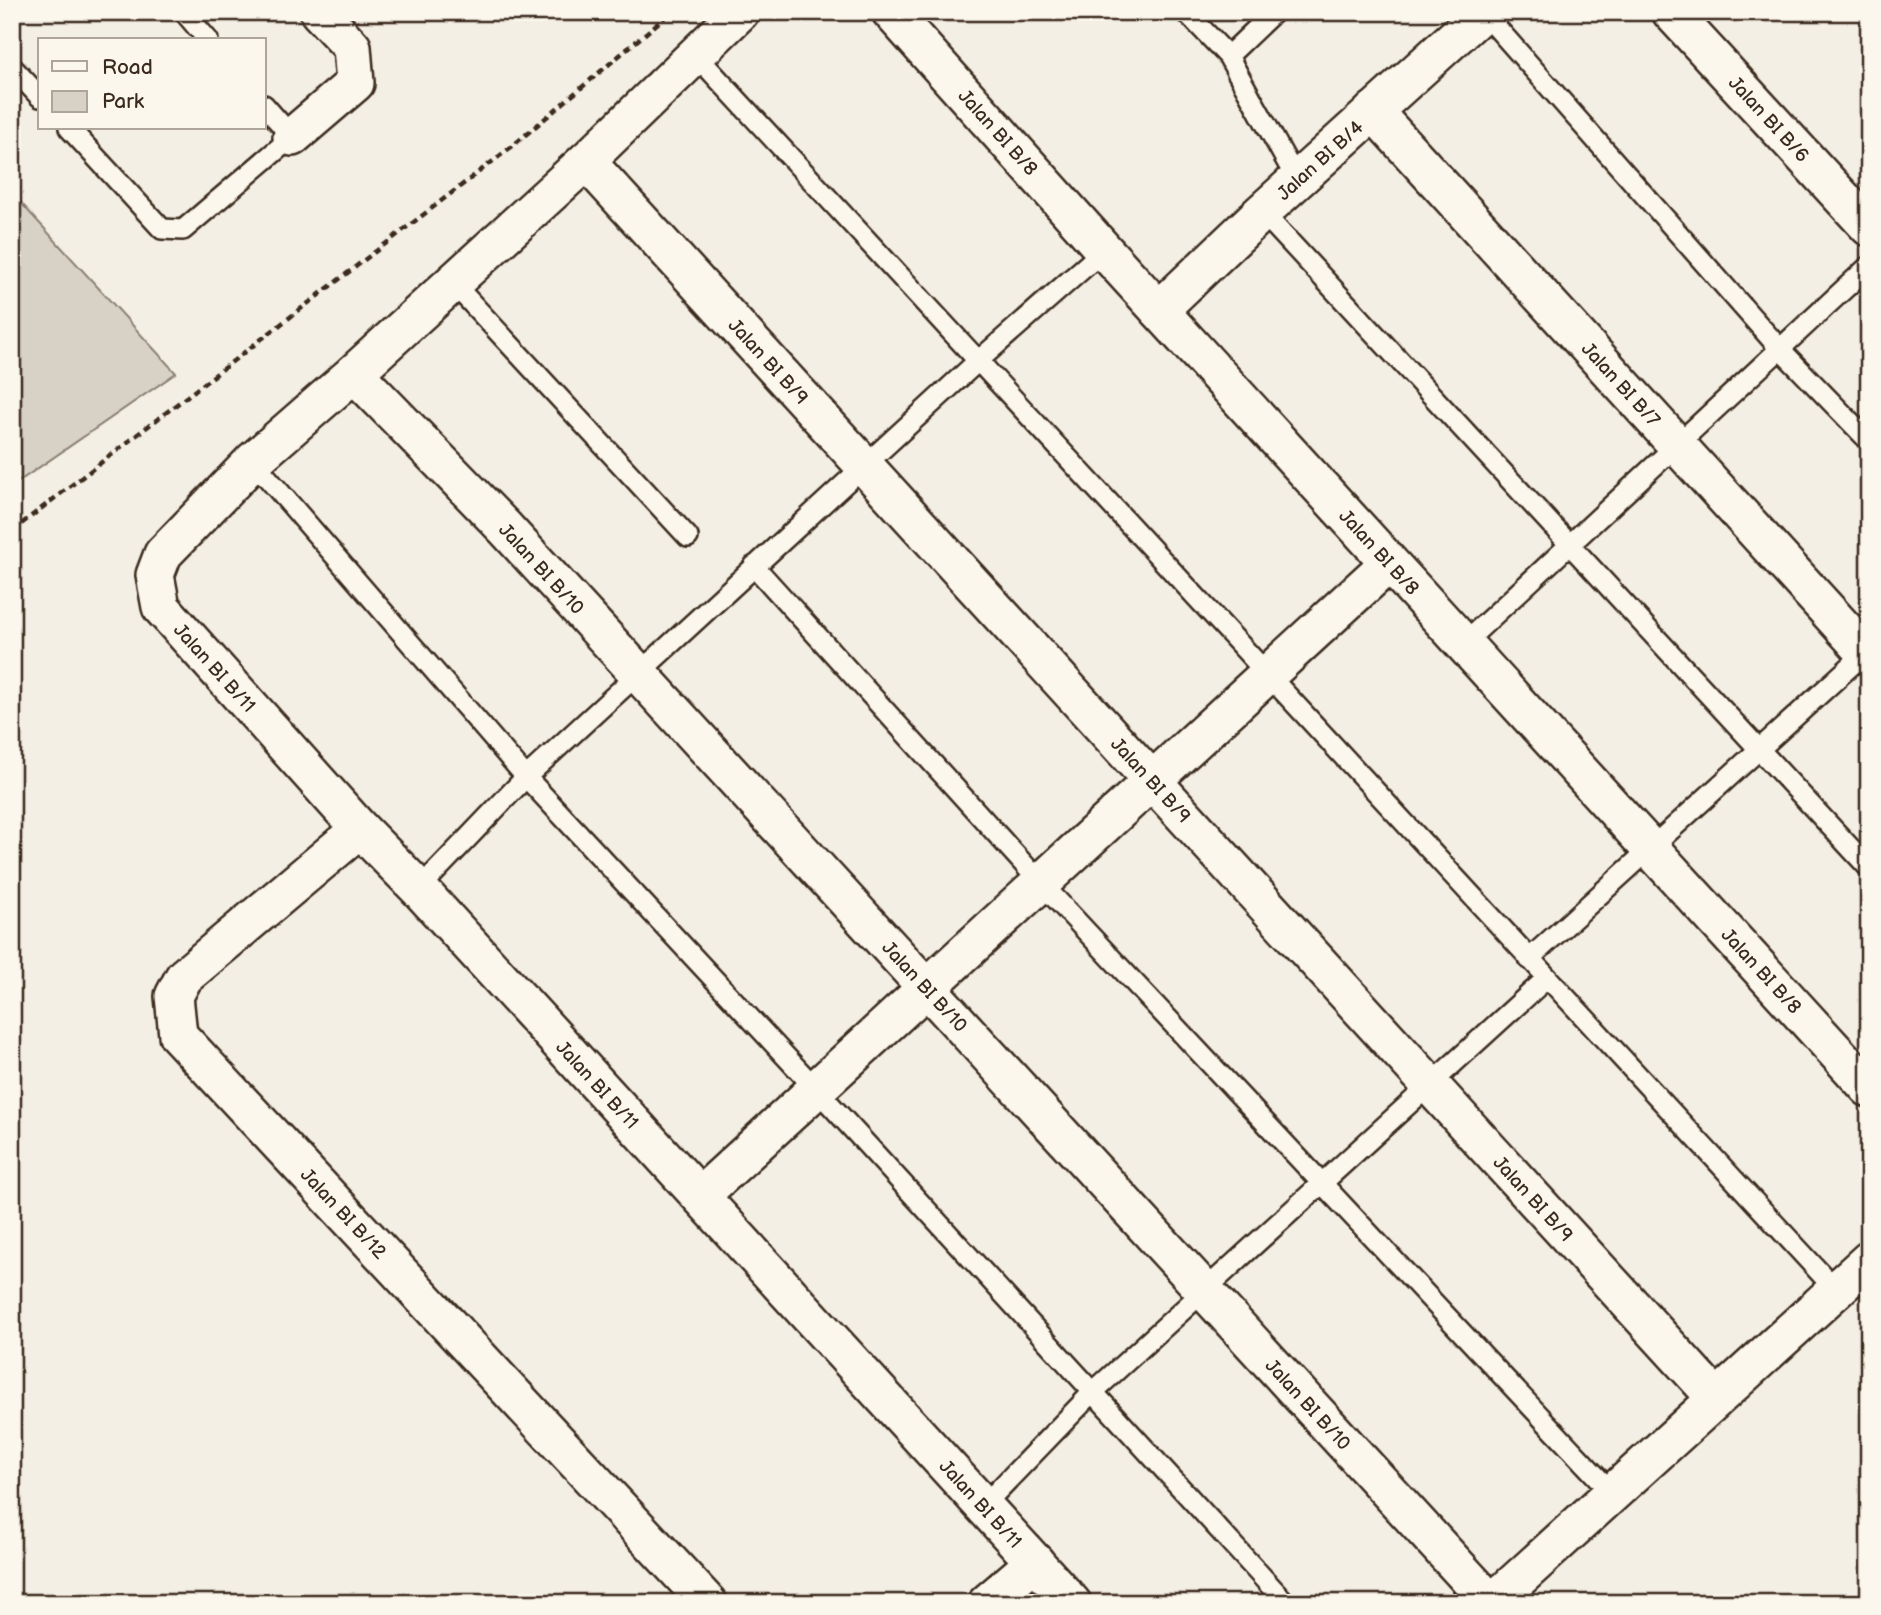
<svg xmlns="http://www.w3.org/2000/svg" width="1881" height="1615" viewBox="0 0 1881 1615" font-family="'Balsamiq Sans',sans-serif">
<style>
.green{fill:#d8d1c6;stroke:#8a7e72;stroke-width:2}
.lines{fill:none;stroke-linecap:round;stroke-linejoin:round}
.service-casing{stroke:#3b2a1e;stroke-width:24}
.minor-casing{stroke:#3b2a1e;stroke-width:42}
.path{stroke:#3b2a1e;stroke-width:4.5;stroke-dasharray:7 5;stroke-linecap:butt}
.service{stroke:#fbf7ec;stroke-width:19}
.minor{stroke:#fbf7ec;stroke-width:37}
.labels{text-anchor:middle;stroke-width:6;stroke-linejoin:round;paint-order:stroke}
.street-label{font-size:19px;fill:#3b2a1e;stroke:#fbf7ec}
</style>
<rect width="100%" height="100%" fill="#f3efe4"/>
<filter id="ink" filterUnits="userSpaceOnUse"><feTurbulence type="fractalNoise" baseFrequency=".0143" numOctaves="2"/><feDisplacementMap in="SourceGraphic" scale="14" xChannelSelector="R" yChannelSelector="G"/><feConvolveMatrix kernelMatrix="1 2 1 2 8 2 1 2 1" color-interpolation-filters="sRGB"/></filter>
<g filter="url(#ink)">
<path class="green" d="M 12,193 L 176,373 L 12,486 Z"/>
<g class="lines">
<g class="service-casing">
<path id="service" d="M 184,12 L 208,40
M 1186,12 L 1228,56 L 1297,180
M 1483,12 L 1780,349 L 1869,441
M 695,54 L 1835,1289
M 1228,56 L 1274,12
M 12,67 L 40,97
M 69,128 L 162,229 L 183,230 L 292,137 L 264,105
M 1262,212 L 1869,868
M 452,282 L 688,537
M 253,461 L 526,777 L 816,1089 L 1286,1603
M 754,566 L 1041,883 L 1612,1493
M 1463,644 L 1869,266
M 419,889 L 526,777 L 978,361 L 1104,250
M 1529,959 L 1865,653
M 983,1506 L 1093,1392 L 1547,978"/>
</g>
<g class="minor-casing">
<g id="minor">
<path id="s1" d="M 740,12 L 586,161 L 354,373 L 253,461 L 163,554 L 155,575 L 161,607 L 360,829 L 419,889 L 1072,1603"/>
<path id="s2" d="M 891,12 L 1104,250 L 1869,1088"/>
<path id="s3" d="M 1671,12 L 1869,227"/>
<path id="s4" d="M 1373,111 L 1869,656"/>
<path d="M 292,137 L 355,83 L 352,47 L 319,12"/>
<path id="s5" d="M 586,161 L 1716,1398"/>
<path id="s6" d="M 1159,310 L 1262,212 L 1483,12"/>
<path id="s7" d="M 354,373 L 505,528 L 1491,1603"/>
<path id="s8" d="M 360,829 L 184,977 L 174,996 L 178,1035 L 708,1603"/>
<path d="M 700,1196 L 1389,563"/>
<path d="M 987,1603 L 1035,1562"/>
<path d="M 1492,1603 L 1869,1260"/>
</g>
</g>
<path class="path" d="M 12,531 L 510,148 L 671,12"/>
<use href="#service" class="service"/>
<use href="#minor" class="minor"/>
</g>
</g>
<g class="labels">
<g class="street-label">
<text dy="7" stroke="none"><textPath href="#s3" startOffset="145">Jalan BI B/6</textPath></text>
<text dy="7" stroke="none"><textPath href="#s2" startOffset="161">Jalan BI B/8</textPath></text>
<text dy="7" stroke="none"><textPath href="#s6" startOffset="220">Jalan BI B/4</textPath></text>
<text dy="7" stroke="none"><textPath href="#s5" startOffset="271">Jalan BI B/9</textPath></text>
<text dy="7" stroke="none"><textPath href="#s4" startOffset="369">Jalan BI B/7</textPath></text>
<text dy="7" stroke="none"><textPath href="#s2" startOffset="728">Jalan BI B/8</textPath></text>
<text dy="7" stroke="none"><textPath href="#s7" startOffset="271">Jalan BI B/10</textPath></text>
<text dy="7" stroke="none"><textPath href="#s1" startOffset="928">Jalan BI B/11</textPath></text>
<text dy="7" stroke="none"><textPath href="#s5" startOffset="838">Jalan BI B/9</textPath></text>
<text dy="7" stroke="none"><textPath href="#s2" startOffset="1295">Jalan BI B/8</textPath></text>
<text dy="7" stroke="none"><textPath href="#s7" startOffset="838">Jalan BI B/10</textPath></text>
<text dy="7" stroke="none"><textPath href="#s1" startOffset="1494">Jalan BI B/11</textPath></text>
<text dy="7" stroke="none"><textPath href="#s5" startOffset="1405">Jalan BI B/9</textPath></text>
<text dy="7" stroke="none"><textPath href="#s8" startOffset="534">Jalan BI B/12</textPath></text>
<text dy="7" stroke="none"><textPath href="#s7" startOffset="1405">Jalan BI B/10</textPath></text>
<text dy="7" stroke="none"><textPath href="#s1" startOffset="2062">Jalan BI B/11</textPath></text>
</g>
</g>
<rect width="1881" height="1615" fill="none" stroke="#fbf7ec" stroke-width="42"/>
<rect x="21" y="21" width="1839" height="1573" fill="none" stroke="#3b2a1e" stroke-width="2.5" filter="url(#ink)"/>
<rect x="38" y="38" width="228" height="91" fill="#fbf7ec" stroke="#aea59a" stroke-width="2"/>
<rect x="52" y="61" width="35" height="10" fill="#fbf7ec" stroke="#aea59a" stroke-width="2"/>
<text x="102" y="74" font-size="21" fill="#3b2a1e">Road</text>
<rect x="52" y="91" width="35" height="21" fill="#d8d1c6" stroke="#aea59a" stroke-width="2"/>
<text x="102" y="108" font-size="21" fill="#3b2a1e">Park</text>
</svg>
